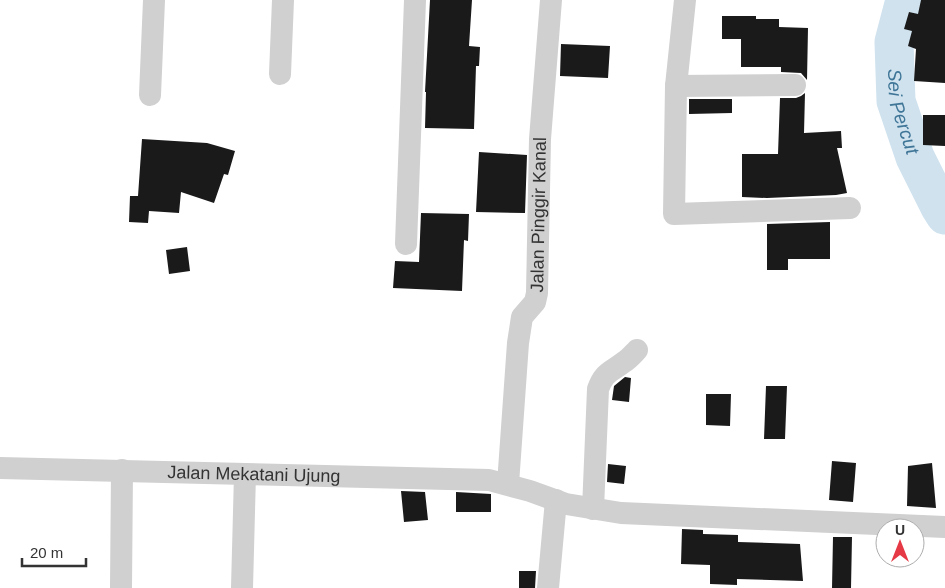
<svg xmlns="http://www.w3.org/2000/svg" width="945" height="588" viewBox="0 0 945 588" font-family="Helvetica,sans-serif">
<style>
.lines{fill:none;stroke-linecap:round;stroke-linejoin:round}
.river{stroke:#cfe2ee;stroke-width:39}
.building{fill:#1a1a1a}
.minor{stroke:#d0d0d0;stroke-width:22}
.labels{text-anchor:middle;stroke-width:5;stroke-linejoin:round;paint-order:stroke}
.street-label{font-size:18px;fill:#333;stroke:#fff}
.water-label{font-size:19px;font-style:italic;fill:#3f7597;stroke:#fff}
</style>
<rect width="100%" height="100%" fill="#fff"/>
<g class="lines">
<path class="river" id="s1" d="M 905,0 L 894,42 L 896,101 L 915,157 L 940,207 L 945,215"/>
</g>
<path class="building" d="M 430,0 L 472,0 L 469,46 L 480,47 L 479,66 L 476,66 L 474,129 L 425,128 L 426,92 L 425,92 Z
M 921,0 L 945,0 L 945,83 L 914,81 L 916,49 L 908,46 L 912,31 L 904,29 L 909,12 L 918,14 Z
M 722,16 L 756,16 L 756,19 L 779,19 L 779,27 L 808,28 L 807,80 L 801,73 L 781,72 L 781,67 L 741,67 L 741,39 L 722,39 Z
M 561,44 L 610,46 L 608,78 L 560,76 Z
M 805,93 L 804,133 L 841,131 L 842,148 L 837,148 L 847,193 L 836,195 L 767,198 L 742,197 L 742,154 L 778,154 L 780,98 L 796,98 L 801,96 Z
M 689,99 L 732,99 L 732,113 L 689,114 Z
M 923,115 L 945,115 L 945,146 L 923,145 Z
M 142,139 L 207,143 L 235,151 L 228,175 L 224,174 L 214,203 L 181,192 L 179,213 L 149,211 L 148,223 L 129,222 L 130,196 L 138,196 Z
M 479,152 L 527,155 L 525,213 L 476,212 Z
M 421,213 L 469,214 L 468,241 L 464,240 L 462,291 L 393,288 L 395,261 L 419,262 Z
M 830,222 L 830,259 L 788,259 L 788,270 L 767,270 L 767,224 Z
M 187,247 L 190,271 L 169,274 L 166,250 Z
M 625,377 L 631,378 L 629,402 L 612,400 L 614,386 Z
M 766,386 L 787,386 L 785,439 L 764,439 Z
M 706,394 L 731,394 L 730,426 L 706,425 Z
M 832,461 L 856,463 L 853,502 L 829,500 Z
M 932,463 L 936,508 L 907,506 L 908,466 Z
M 608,464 L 626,466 L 624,484 L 607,482 Z
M 401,491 L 425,492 L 428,520 L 404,522 Z
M 456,492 L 491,494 L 491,512 L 456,512 Z
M 682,529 L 703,530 L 703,534 L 738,535 L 738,542 L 800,544 L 803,581 L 737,579 L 737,585 L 710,584 L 710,565 L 681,564 Z
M 833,537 L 852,537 L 851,588 L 832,588 Z
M 519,571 L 536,571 L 535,588 L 519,588 Z"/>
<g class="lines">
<g class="minor">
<path d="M 685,0 L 676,86 L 674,214 L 850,208"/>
<path d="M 280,74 L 283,0"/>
<path d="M 676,86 L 795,85"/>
<path d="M 150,95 L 154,0"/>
<path d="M 406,244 L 415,0"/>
<path id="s2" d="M 0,468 L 489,480 L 530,491 L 566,504 L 621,513 L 945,527"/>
<path id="s3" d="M 508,484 L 518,343 L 522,317 L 535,302 L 537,293 L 540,139 L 551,0"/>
<path d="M 593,509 L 598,389 C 604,372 611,372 624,362 C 629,359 633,354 637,350"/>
<path d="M 121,588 L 122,470"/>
<path d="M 242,588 L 245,474"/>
<path d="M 548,588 L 556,500"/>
</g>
</g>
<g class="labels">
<g class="street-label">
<text dy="6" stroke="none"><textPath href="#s3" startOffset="275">Jalan Pinggir Kanal</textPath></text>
<text dy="6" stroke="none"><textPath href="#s2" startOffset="254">Jalan Mekatani Ujung</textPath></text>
</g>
<g class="water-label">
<text dy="7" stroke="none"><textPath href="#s1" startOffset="114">Sei Percut</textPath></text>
</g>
</g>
<g transform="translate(900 543)"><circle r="24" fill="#ffffff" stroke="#adadad"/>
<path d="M0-4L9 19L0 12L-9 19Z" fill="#e63946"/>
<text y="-8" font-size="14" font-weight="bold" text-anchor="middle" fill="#333333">U</text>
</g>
<path d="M22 558v8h64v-8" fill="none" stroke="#333333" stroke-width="2.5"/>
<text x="30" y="558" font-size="15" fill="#333333" stroke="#ffffff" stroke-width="4" paint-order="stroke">20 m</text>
</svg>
